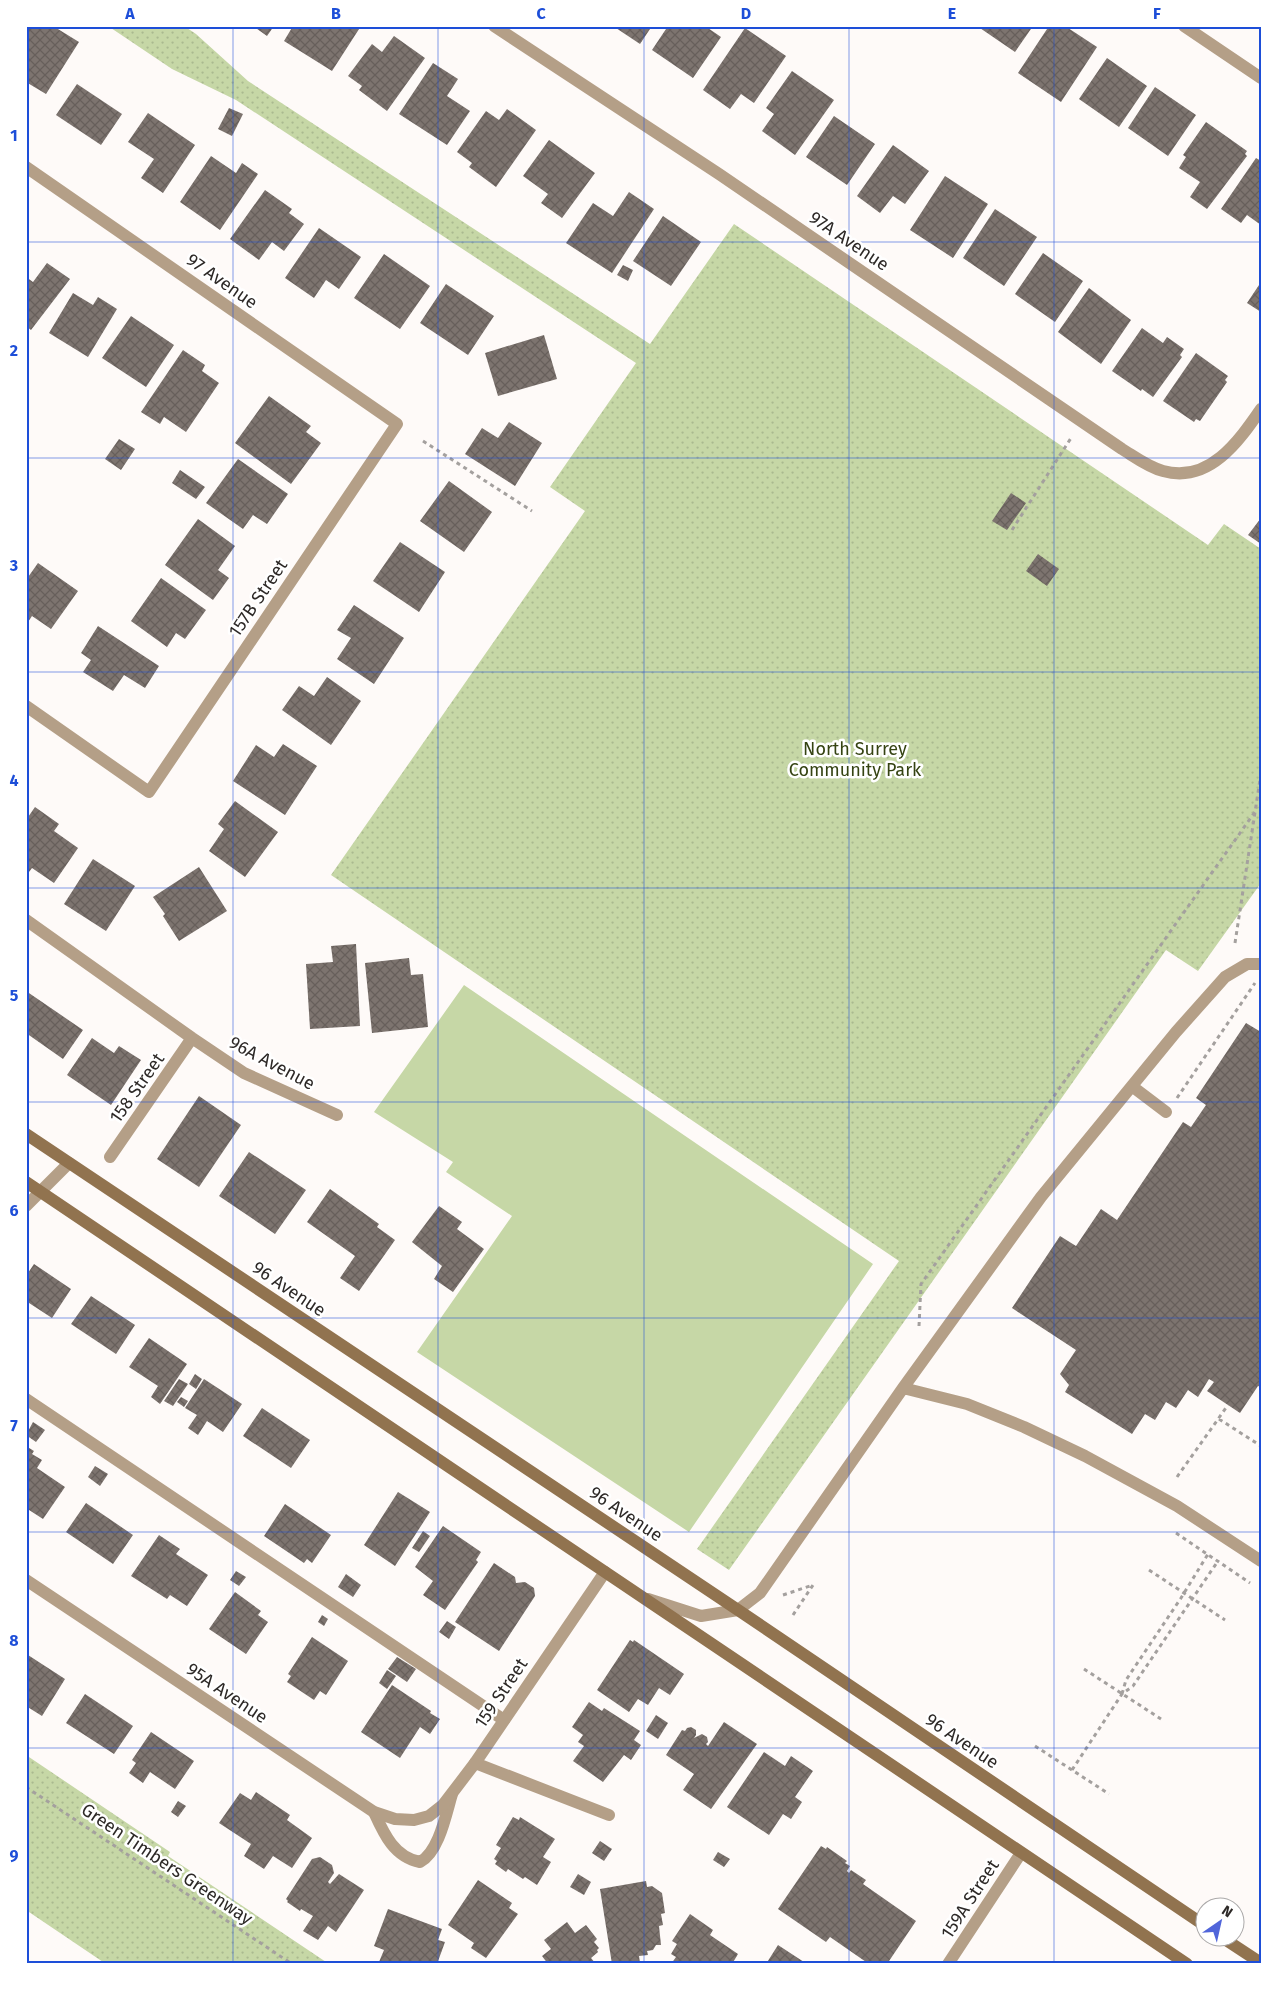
<svg xmlns="http://www.w3.org/2000/svg" width="1287" height="1990" viewBox="0 0 1287 1990" font-family="'Fira Sans',sans-serif">
<style>
.grass{fill:#c6d7a6}
.park{fill:url(#park-dots)}
.building{fill:url(#building-cross-hatch)}
.lines{fill:none;stroke-linecap:round;stroke-linejoin:round}
.path{stroke:#a4a09e;stroke-width:3;stroke-dasharray:4 4;stroke-linecap:butt}
.service{stroke:#b49f87;stroke-width:12}
.minor{stroke:#b49f87;stroke-width:12}
.secondary{stroke:#91734f;stroke-width:12}
.grid{fill:none;stroke:#1d4ed8;stroke-width:1;stroke-opacity:0.55}
.labels{text-anchor:middle;stroke-width:5;stroke-linejoin:round;paint-order:stroke}
.street-label{font-size:18px;fill:#2d2927;stroke:#fff}
.park-label{font-size:18px;fill:#354312;stroke:#fff}
.neatline{fill:none;stroke:#1d4ed8;stroke-width:2}
.grid-label{font-size:16px;text-anchor:middle;font-weight:bold;fill:#1d4ed8}
</style>
<defs>
<pattern id="park-dots" width="8" height="8" patternUnits="userSpaceOnUse" patternTransform="scale(1.25)"><rect width="8" height="8" fill="#c6d7a6"/><path d="M2 2h.1M6 6h.1" fill="none" stroke="#aab98f" stroke-width="1.8" stroke-linecap="round"/></pattern>
<pattern id="building-cross-hatch" width="8" height="8" patternUnits="userSpaceOnUse" patternTransform="scale(1.25)"><rect width="8" height="8" fill="#7d746f"/><path d="M0 0l8 8M0 8l8-8" fill="none" stroke="#675f5b"/></pattern>
</defs>
<rect width="100%" height="100%" fill="#fefaf8"/>
<path class="grass" d="M 464,985 L 873,1264 L 689,1532 L 417,1352 L 512,1216 L 446,1172 L 453,1162 L 374,1112 Z"/>
<path class="park" d="M 108,26 L 184,26 L 196,34 L 248,81 L 650,344 L 734,224 L 1208,545 L 1224,524 L 1261,549 L 1261,883 L 1198,971 L 1166,950 L 729,1570 L 697,1549 L 899,1261 L 331,875 L 585,511 L 550,487 L 636,363 L 236,100 L 172,69 Z
M 26,1755 L 170,1852 L 168,1856 L 329,1964 L 106,1964 L 26,1910 Z"/>
<path class="building" d="M 26,26 L 53,26 L 79,42 L 46,94 L 26,82 Z
M 253,26 L 274,26 L 267,36 Z
M 293,26 L 361,26 L 332,71 L 284,41 Z
M 613,26 L 652,26 L 640,44 Z
M 668,26 L 705,26 L 721,37 L 693,78 L 652,50 Z
M 977,26 L 1033,26 L 1015,52 Z
M 1049,26 L 1065,26 L 1097,47 L 1061,102 L 1018,73 Z
M 745,28 L 786,56 L 754,103 L 741,94 L 730,109 L 703,90 Z
M 394,36 L 425,58 L 387,111 L 359,90 L 362,86 L 348,76 L 372,44 L 382,52 Z
M 1107,58 L 1147,86 L 1119,127 L 1079,99 Z
M 433,63 L 458,79 L 447,96 L 470,111 L 447,145 L 399,114 Z
M 792,71 L 834,100 L 795,155 L 762,131 L 774,114 L 766,108 Z
M 77,84 L 122,114 L 101,145 L 56,115 Z
M 1155,87 L 1196,115 L 1168,156 L 1128,128 Z
M 229,108 L 243,114 L 232,136 L 218,129 Z
M 507,109 L 536,130 L 496,187 L 469,167 L 472,163 L 457,152 L 486,111 L 499,120 Z
M 148,113 L 195,145 L 163,193 L 141,178 L 154,159 L 128,142 Z
M 834,116 L 875,144 L 847,185 L 806,157 Z
M 1206,122 L 1247,151 L 1245,154 L 1247,156 L 1207,209 L 1190,197 L 1200,182 L 1179,168 L 1186,157 L 1183,155 Z
M 549,140 L 595,173 L 562,218 L 541,203 L 548,194 L 523,176 Z
M 893,145 L 929,171 L 905,204 L 893,196 L 880,213 L 857,196 Z
M 211,156 L 236,173 L 242,163 L 258,174 L 220,230 L 180,202 Z
M 1256,158 L 1261,161 L 1261,225 L 1247,215 L 1241,223 L 1221,209 Z
M 945,176 L 988,204 L 953,258 L 910,230 Z
M 265,190 L 292,209 L 289,213 L 304,224 L 284,251 L 272,242 L 259,260 L 230,239 Z
M 629,192 L 654,209 L 612,273 L 566,243 L 593,203 L 613,216 Z
M 995,209 L 1037,237 L 1004,286 L 963,258 Z
M 663,216 L 701,242 L 671,286 L 633,261 Z
M 319,228 L 361,257 L 339,289 L 326,280 L 314,298 L 285,278 Z
M 1043,253 L 1083,281 L 1055,322 L 1015,294 Z
M 384,254 L 430,286 L 400,329 L 354,298 Z
M 47,263 L 70,279 L 31,330 L 26,326 L 26,277 L 33,282 Z
M 623,265 L 633,270 L 628,281 L 617,275 Z
M 1261,282 L 1261,312 L 1247,303 Z
M 446,284 L 494,316 L 468,355 L 420,323 Z
M 1089,288 L 1131,320 L 1101,364 L 1058,332 Z
M 73,293 L 93,305 L 98,297 L 117,309 L 88,357 L 49,333 Z
M 131,316 L 174,345 L 146,387 L 102,358 Z
M 1142,328 L 1163,343 L 1167,337 L 1184,349 L 1180,355 L 1182,357 L 1153,397 L 1142,389 L 1141,391 L 1112,371 Z
M 544,335 L 557,379 L 498,396 L 485,353 Z
M 183,350 L 205,365 L 202,371 L 219,383 L 186,432 L 164,417 L 160,424 L 141,412 Z
M 1196,353 L 1228,376 L 1225,380 L 1227,382 L 1200,421 L 1196,419 L 1194,422 L 1163,401 Z
M 269,396 L 311,426 L 306,432 L 321,443 L 291,484 L 235,443 Z
M 509,422 L 542,443 L 515,486 L 465,454 L 482,428 L 498,438 Z
M 119,439 L 135,449 L 121,470 L 105,459 Z
M 238,459 L 288,494 L 267,524 L 253,515 L 243,529 L 206,503 Z
M 180,470 L 205,487 L 196,499 L 172,483 Z
M 449,481 L 492,512 L 464,552 L 420,521 Z
M 1011,493 L 1026,503 L 1007,530 L 992,521 Z
M 1261,518 L 1261,544 L 1248,535 Z
M 198,519 L 235,546 L 218,570 L 229,578 L 213,600 L 165,565 Z
M 400,542 L 445,572 L 419,612 L 373,581 Z
M 1038,554 L 1059,569 L 1047,586 L 1026,571 Z
M 38,563 L 78,591 L 51,629 L 32,616 L 26,625 L 26,580 Z
M 161,578 L 206,610 L 185,639 L 176,633 L 167,647 L 131,621 Z
M 354,605 L 404,638 L 374,684 L 337,659 L 351,638 L 337,630 Z
M 98,626 L 159,666 L 145,688 L 124,675 L 113,691 L 83,672 L 91,660 L 81,653 Z
M 327,677 L 361,701 L 331,745 L 282,710 L 299,686 L 314,696 Z
M 283,744 L 317,766 L 285,815 L 233,781 L 256,745 L 274,757 Z
M 235,801 L 278,832 L 245,877 L 209,851 L 224,829 L 218,824 Z
M 35,807 L 59,824 L 54,831 L 78,848 L 54,883 L 32,868 L 26,876 L 26,820 Z
M 93,859 L 135,886 L 106,931 L 64,904 Z
M 199,867 L 227,911 L 179,941 L 163,916 L 165,914 L 153,897 Z
M 356,944 L 360,1026 L 310,1029 L 306,964 L 333,962 L 331,946 Z
M 409,958 L 411,975 L 423,974 L 428,1027 L 372,1033 L 365,963 Z
M 26,991 L 83,1030 L 63,1059 L 26,1033 Z
M 1246,1023 L 1261,1032 L 1261,1387 L 1258,1386 L 1240,1413 L 1207,1391 L 1214,1382 L 1209,1379 L 1198,1397 L 1188,1390 L 1176,1408 L 1166,1402 L 1155,1420 L 1145,1414 L 1132,1434 L 1065,1392 L 1069,1385 L 1060,1374 L 1076,1350 L 1012,1308 L 1060,1236 L 1076,1246 L 1101,1209 L 1117,1220 L 1183,1122 L 1191,1127 L 1206,1105 L 1196,1098 Z
M 92,1038 L 114,1053 L 119,1046 L 141,1060 L 111,1105 L 67,1075 Z
M 199,1096 L 241,1125 L 199,1187 L 157,1159 Z
M 249,1152 L 306,1190 L 275,1234 L 219,1196 Z
M 330,1189 L 379,1224 L 377,1227 L 395,1240 L 359,1291 L 340,1278 L 355,1256 L 307,1222 Z
M 439,1206 L 462,1222 L 457,1229 L 484,1249 L 453,1292 L 434,1279 L 442,1266 L 412,1242 Z
M 34,1264 L 71,1289 L 52,1318 L 26,1301 L 26,1276 Z
M 91,1296 L 135,1325 L 116,1354 L 71,1324 Z
M 149,1338 L 187,1364 L 160,1404 L 151,1397 L 158,1386 L 129,1367 Z
M 195,1374 L 202,1379 L 196,1389 L 189,1384 Z
M 179,1379 L 188,1384 L 173,1406 L 164,1401 Z
M 204,1379 L 242,1404 L 223,1432 L 207,1421 L 198,1435 L 188,1428 L 197,1415 L 185,1408 Z
M 181,1397 L 188,1401 L 184,1407 L 177,1402 Z
M 262,1408 L 310,1440 L 291,1468 L 243,1436 Z
M 33,1422 L 45,1430 L 36,1442 L 26,1435 Z
M 26,1446 L 34,1451 L 32,1454 L 42,1460 L 37,1468 L 65,1487 L 43,1519 L 26,1508 Z
M 95,1466 L 108,1474 L 100,1486 L 88,1477 Z
M 398,1492 L 430,1512 L 395,1566 L 364,1545 Z
M 86,1503 L 133,1535 L 113,1564 L 66,1532 Z
M 285,1504 L 331,1535 L 312,1563 L 307,1559 L 304,1563 L 264,1536 Z
M 443,1526 L 481,1552 L 476,1560 L 478,1562 L 445,1610 L 423,1595 L 433,1581 L 415,1567 Z
M 423,1531 L 430,1536 L 419,1552 L 412,1548 Z
M 159,1535 L 180,1549 L 176,1554 L 208,1575 L 187,1606 L 170,1595 L 167,1599 L 131,1576 Z
M 494,1563 L 515,1577 L 516,1583 L 525,1582 L 534,1588 L 535,1596 L 499,1651 L 455,1622 Z
M 236,1571 L 246,1577 L 239,1586 L 230,1580 Z
M 346,1574 L 361,1585 L 353,1597 L 338,1587 Z
M 235,1592 L 261,1611 L 258,1615 L 268,1622 L 246,1654 L 209,1629 Z
M 322,1615 L 328,1619 L 324,1626 L 318,1622 Z
M 447,1621 L 456,1627 L 449,1639 L 439,1632 Z
M 312,1637 L 348,1661 L 326,1695 L 320,1691 L 314,1700 L 287,1682 L 291,1676 L 288,1674 Z
M 630,1640 L 633,1642 L 634,1640 L 684,1674 L 670,1695 L 659,1688 L 648,1705 L 638,1699 L 629,1712 L 597,1690 Z
M 28,1655 L 65,1679 L 42,1716 L 26,1706 L 26,1659 Z
M 397,1657 L 416,1669 L 407,1682 L 388,1669 Z
M 387,1670 L 396,1676 L 387,1689 L 379,1683 Z
M 392,1685 L 431,1711 L 430,1713 L 440,1719 L 430,1734 L 420,1727 L 400,1758 L 361,1732 Z
M 85,1694 L 133,1726 L 114,1754 L 66,1723 Z
M 589,1702 L 602,1711 L 604,1708 L 640,1731 L 634,1740 L 641,1745 L 631,1760 L 624,1755 L 603,1782 L 573,1761 L 584,1746 L 578,1742 L 583,1735 L 572,1727 Z
M 656,1715 L 668,1723 L 658,1739 L 646,1731 Z
M 724,1722 L 757,1744 L 711,1809 L 683,1790 L 694,1774 L 666,1755 L 682,1730 L 685,1731 L 687,1728 L 691,1727 L 696,1730 L 696,1735 L 694,1738 L 702,1734 L 707,1737 L 708,1742 L 706,1744 L 708,1746 Z
M 151,1732 L 194,1761 L 175,1789 L 150,1772 L 143,1783 L 129,1773 L 136,1763 L 132,1760 Z
M 764,1752 L 785,1766 L 791,1756 L 813,1771 L 795,1797 L 802,1802 L 791,1819 L 783,1814 L 769,1835 L 727,1807 Z
M 256,1792 L 290,1815 L 287,1820 L 312,1838 L 292,1868 L 273,1856 L 264,1869 L 244,1856 L 251,1844 L 219,1823 L 240,1793 L 251,1800 Z
M 178,1801 L 186,1806 L 178,1817 L 171,1812 Z
M 513,1817 L 519,1820 L 520,1817 L 555,1839 L 543,1857 L 551,1862 L 537,1885 L 525,1877 L 523,1879 L 508,1869 L 506,1872 L 495,1864 L 497,1861 L 494,1859 L 501,1848 L 496,1845 Z
M 600,1841 L 612,1849 L 604,1861 L 592,1853 Z
M 821,1846 L 826,1849 L 827,1847 L 847,1861 L 845,1863 L 850,1866 L 847,1871 L 849,1873 L 851,1870 L 866,1880 L 863,1884 L 916,1921 L 887,1964 L 869,1964 L 830,1937 L 826,1942 L 778,1909 Z
M 718,1852 L 730,1859 L 724,1867 L 713,1860 Z
M 320,1857 L 332,1865 L 334,1873 L 328,1882 L 330,1884 L 339,1874 L 364,1890 L 336,1932 L 328,1926 L 318,1940 L 303,1931 L 313,1916 L 301,1909 L 300,1911 L 287,1902 L 288,1901 L 286,1899 L 312,1859 Z
M 578,1874 L 591,1882 L 584,1895 L 570,1887 Z
M 478,1880 L 512,1903 L 509,1908 L 518,1914 L 486,1958 L 471,1948 L 474,1943 L 448,1925 Z
M 646,1881 L 647,1887 L 652,1886 L 662,1893 L 665,1913 L 661,1914 L 663,1925 L 659,1926 L 661,1945 L 656,1945 L 653,1950 L 647,1951 L 648,1955 L 639,1956 L 640,1963 L 612,1964 L 600,1889 Z
M 388,1909 L 442,1929 L 438,1940 L 445,1942 L 437,1964 L 384,1964 L 379,1962 L 384,1950 L 374,1946 Z
M 690,1914 L 713,1930 L 710,1935 L 738,1954 L 732,1964 L 671,1964 L 676,1957 L 671,1954 L 677,1944 L 672,1941 Z
M 567,1922 L 575,1933 L 586,1925 L 597,1939 L 594,1942 L 599,1948 L 597,1950 L 598,1952 L 591,1958 L 596,1964 L 548,1964 L 542,1956 L 551,1949 L 544,1940 Z
M 778,1945 L 807,1964 L 766,1964 Z"/>
<g class="lines">
<path class="path" d="M 423,441 L 532,511
M 1012,530 L 1071,438
M 1235,943 L 1261,773
M 1177,1098 L 1255,983
M 919,1326 L 921,1284 L 1257,809
M 1219,1419 L 1261,1446
M 1177,1477 L 1228,1405
M 1176,1533 L 1250,1583
M 1149,1570 L 1225,1620
M 783,1595 L 813,1585
M 793,1615 L 813,1585
M 1084,1669 L 1161,1719
M 1122,1694 L 1126,1680 L 1181,1598 L 1208,1554
M 1035,1746 L 1109,1794
M 1072,1770 L 1122,1694 L 1133,1686 L 1218,1561
M 26,1787 L 292,1964"/>
<path class="service" d="M 26,920 L 192,1038 L 244,1073 L 337,1115
M 1133,1087 L 1166,1112
M 110,1157 L 192,1038
M 903,1388 L 967,1404 L 1024,1427 L 1085,1456 L 1177,1506 L 1261,1561
M 26,1399 L 504,1720
M 648,1599 L 701,1616 L 738,1610 L 760,1593 L 903,1388 L 1041,1197 L 1176,1032 L 1225,977 L 1247,964 L 1261,964
M 475,1763 L 609,1815
M 374,1812 C 384,1834 394,1857 420,1862 C 439,1852 446,1814 452,1794"/>
<path class="minor" d="M 494,26 L 719,174 L 1122,449 C 1135,457 1148,467 1163,471 C 1209,484 1239,441 1261,409
M 1184,26 L 1261,78
M 26,167 L 397,424 L 149,792 L 26,706
M 26,1206 L 69,1163
M 26,1580 L 374,1812 L 395,1819 L 414,1820 L 429,1816 L 443,1805 L 475,1763 L 605,1572
M 948,1964 L 1021,1853"/>
<path class="secondary" d="M 26,1134 L 738,1610 L 1204,1925
M 26,1182 L 1187,1964
M 1223,1938 L 1261,1963"/>
</g>
<path class="grid" d="M 233,26 L 233,1964M 438,26 L 438,1964M 644,26 L 644,1964M 849,26 L 849,1964M 1054,26 L 1054,1964M 26,242 L 1261,242M 26,458 L 1261,458M 26,672 L 1261,672M 26,888 L 1261,888M 26,1102 L 1261,1102M 26,1318 L 1261,1318M 26,1532 L 1261,1532M 26,1748 L 1261,1748"/>
<g class="labels">
<g class="street-label">
<text transform="translate(849 241) rotate(34)" y="6">97A Avenue</text>
<text transform="translate(222 281) rotate(35)" y="6">97 Avenue</text>
<text transform="translate(258 598) rotate(-56)" y="6">157B Street</text>
<text transform="translate(272 1063) rotate(28)" y="6">96A Avenue</text>
<text transform="translate(137 1088) rotate(-55)" y="6">158 Street</text>
<text transform="translate(289 1289) rotate(34)" y="6">96 Avenue</text>
<text transform="translate(626 1514) rotate(34)" y="6">96 Avenue</text>
<text transform="translate(227 1693) rotate(34)" y="6">95A Avenue</text>
<text transform="translate(501 1693) rotate(-56)" y="6">159 Street</text>
<text transform="translate(962 1741) rotate(34)" y="6">96 Avenue</text>
<text transform="translate(167 1864) rotate(34)" y="6">Green Timbers Greenway</text>
<text transform="translate(970 1899) rotate(-57)" y="6">159A Street</text>
</g>
<g class="park-label">
<text x="855" y="755">North Surrey<tspan x="855" dy="21">Community Park</tspan></text>
</g>
</g>
<rect width="1287" height="1990" fill="none" stroke="#ffffff" stroke-width="55"/>
<g transform="translate(1220 1922) rotate(34)"><circle r="24" fill="#ffffff" stroke="#aba9a9"/>
<path d="M0-4L9 19L0 12L-9 19Z" fill="#5065da"/>
<text y="-8" font-size="14" font-weight="bold" text-anchor="middle" fill="#2d2927">N</text>
</g>
<rect x="28" y="28" width="1232" height="1934" class="neatline"/>
<g class="grid-label">
<text x="130" y="19">A</text>
<text x="336" y="19">B</text>
<text x="541" y="19">C</text>
<text x="746" y="19">D</text>
<text x="952" y="19">E</text>
<text x="1157" y="19">F</text>
<text x="14" y="141">1</text>
<text x="14" y="356">2</text>
<text x="14" y="571">3</text>
<text x="14" y="786">4</text>
<text x="14" y="1001">5</text>
<text x="14" y="1216">6</text>
<text x="14" y="1431">7</text>
<text x="14" y="1646">8</text>
<text x="14" y="1861">9</text>
</g>
</svg>
